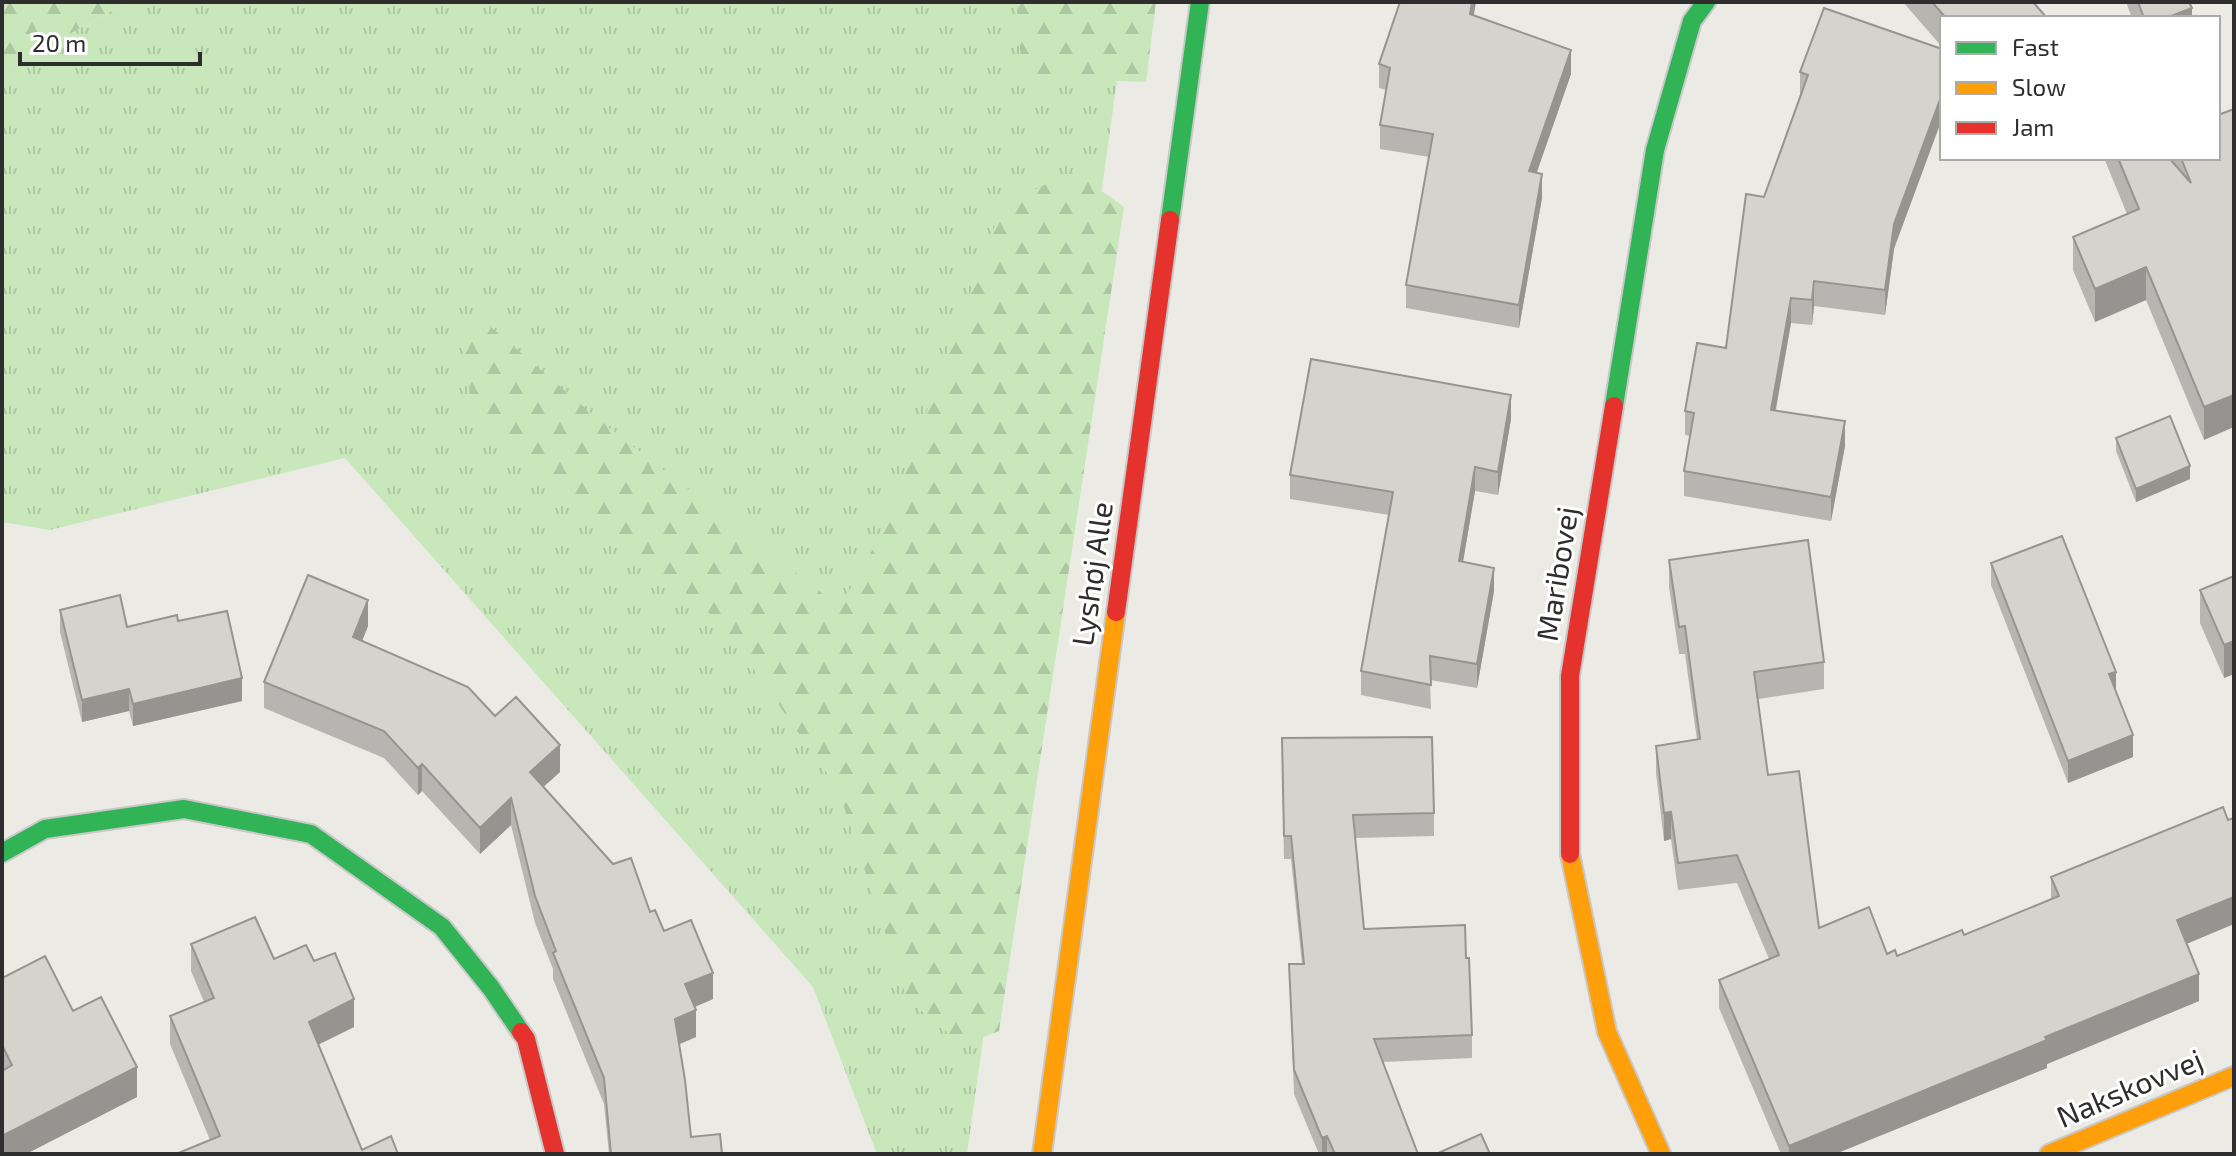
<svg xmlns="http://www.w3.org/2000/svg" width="2236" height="1156" viewBox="0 0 2236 1156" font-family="'Exo 2',sans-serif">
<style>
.grass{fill:url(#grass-tufts)}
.forest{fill:url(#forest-firs)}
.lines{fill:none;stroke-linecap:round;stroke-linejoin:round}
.fast-casing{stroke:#c9c8c9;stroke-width:22}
.slow-casing{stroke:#c9c8c9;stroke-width:22}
.jam-casing{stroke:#c9c8c9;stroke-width:22}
.fast{stroke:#30b455;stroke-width:18}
.slow{stroke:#ff9f0a;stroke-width:18}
.jam{stroke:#e5322d;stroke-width:18}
.wall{fill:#b7b5b1}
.shaded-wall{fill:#959490}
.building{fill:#d5d3ce;stroke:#959490;stroke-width:2}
.labels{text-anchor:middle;stroke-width:6;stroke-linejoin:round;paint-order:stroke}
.street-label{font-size:30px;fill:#2e2e2e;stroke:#fff}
</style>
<defs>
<pattern id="grass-tufts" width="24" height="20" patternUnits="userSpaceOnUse" patternTransform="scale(2)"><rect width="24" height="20" fill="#c8e8bc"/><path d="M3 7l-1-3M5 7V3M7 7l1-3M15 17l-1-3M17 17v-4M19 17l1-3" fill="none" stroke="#acc7a2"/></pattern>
<pattern id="forest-firs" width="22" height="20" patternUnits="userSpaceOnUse" patternTransform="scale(2)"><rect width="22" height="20" fill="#c8e8bc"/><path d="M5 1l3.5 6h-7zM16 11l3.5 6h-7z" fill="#acc7a2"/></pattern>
</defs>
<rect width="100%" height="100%" fill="#eceae4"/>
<path class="grass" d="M 128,2 L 1128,2 L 967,1154 L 877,1154 L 813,987 L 345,458 L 50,530 L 2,522 L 2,71 Z"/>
<path class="forest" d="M 2,2 L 128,2 L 2,71 Z
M 1017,2 L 1156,2 L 1146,82 L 1022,78 Z
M 1075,172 L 1124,207 L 999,1031 L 963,1045 L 907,999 L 838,789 L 722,624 L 472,410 L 462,336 L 485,322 L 598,419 L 840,607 L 882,533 L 1003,203 Z"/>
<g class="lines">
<g class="fast-casing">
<path id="fast" d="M 1170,220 L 1200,2
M 1614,406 L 1655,150 L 1692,21 L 1706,2
M 2,853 L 45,829 L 184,809 L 311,834 L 442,927 L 491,988 L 521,1032"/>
</g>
<g class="slow-casing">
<path id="slow" d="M 1570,854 L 1607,1032 L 1661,1154
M 1042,1154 L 1116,612
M 2049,1154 L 2234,1076"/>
</g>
<g class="jam-casing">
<path id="jam" d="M 1116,612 L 1170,220
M 1570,854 L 1570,676 L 1614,406
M 521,1032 L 526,1039 L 555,1154"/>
</g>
<use href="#fast" class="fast"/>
<use href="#slow" class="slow"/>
<use href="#jam" class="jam"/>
</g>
<path class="wall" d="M 1903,2 L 2033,2 L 2047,18 L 1942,18 L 1942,47 Z
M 2126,2 L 2189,2 L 2192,18 L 2132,18 Z
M 1824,8 L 1894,249 L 1885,315 L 1814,306 L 1812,325 L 1791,323 L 1776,410 L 1845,446 L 1831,521 L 1684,496 L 1684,471 L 1690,436 L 1685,435 L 1685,411 L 1726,348 L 1764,197 L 1800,95 L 1800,72 Z
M 1474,16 L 1571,74 L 1536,173 L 1542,198 L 1519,328 L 1406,308 L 1406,285 L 1429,157 L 1380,149 L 1380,125 L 1386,90 L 1379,88 L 1379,64 Z
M 2104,158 L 2169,158 L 2172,161 L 2172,158 L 2218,158 L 2204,440 L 2146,300 L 2095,322 L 2073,270 L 2073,237 L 2127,214 Z
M 1511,419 L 1498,495 L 1475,491 L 1463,562 L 1494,591 L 1477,688 L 1430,680 L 1431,709 L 1361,695 L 1361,671 L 1389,515 L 1290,499 L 1290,475 Z
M 2116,438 L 2190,479 L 2136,502 L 2116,451 Z
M 1669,560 L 1824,662 L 1824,689 L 1758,699 L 1768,775 L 1819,928 L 1887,954 L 1897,956 L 1964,935 L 2051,899 L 2051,877 L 2187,944 L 2199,1001 L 2047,1064 L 2047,1068 L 1835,1154 L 1781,1154 L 1719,1008 L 1719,980 L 1769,959 L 1737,883 L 1678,890 L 1671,839 L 1664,841 L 1656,773 L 1656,746 L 1697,740 L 1685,654 L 1679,654 L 1669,587 Z
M 1991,563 L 2116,692 L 2133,757 L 2068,783 L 1991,585 Z
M 2234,576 L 2234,674 L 2224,678 L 2200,623 L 2200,590 Z
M 60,610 L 127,627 L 178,621 L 242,701 L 133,726 L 129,711 L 82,722 L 60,632 Z
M 368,626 L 362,641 L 495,716 L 560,772 L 543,787 L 650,912 L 713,999 L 695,1007 L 696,1037 L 679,1044 L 691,1137 L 722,1154 L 609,1154 L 604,1104 L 553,979 L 553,969 L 535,923 L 511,825 L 480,854 L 422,791 L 418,795 L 384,758 L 264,708 L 264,682 Z
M 1282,762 L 1434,813 L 1434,836 L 1355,838 L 1364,929 L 1466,958 L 1472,1035 L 1472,1058 L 1383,1062 L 1418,1154 L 1319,1154 L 1294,1094 L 1289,964 L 1302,964 L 1291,859 L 1284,859 Z
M 191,944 L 274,959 L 314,961 L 354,1027 L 318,1045 L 362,1150 L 398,1154 L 210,1140 L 170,1044 L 170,1016 L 204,1002 L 191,971 Z
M 2,978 L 73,1011 L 137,1097 L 26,1154 L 2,1154 Z"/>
<path class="shaded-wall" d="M 1472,2 L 1476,2 L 1470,38 L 1470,14 Z
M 2192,8 L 2192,18 L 2166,18 Z
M 1571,50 L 1571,74 L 1529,195 L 1529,171 Z
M 1942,94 L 1942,119 L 1894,249 L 1885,315 L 1885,290 L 1894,224 Z
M 1542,174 L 1542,198 L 1519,328 L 1519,305 Z
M 2146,267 L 2146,300 L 2095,322 L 2095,289 Z
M 1814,281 L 1814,306 L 1812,325 L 1812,300 Z
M 1791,298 L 1791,323 L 1771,434 L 1771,410 Z
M 1511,395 L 1511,419 L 1498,495 L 1498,472 Z
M 2234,395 L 2234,427 L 2204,440 L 2204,407 Z
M 1845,421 L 1845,446 L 1831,521 L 1831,497 Z
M 2190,466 L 2190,479 L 2136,502 L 2136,489 Z
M 1475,467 L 1475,491 L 1459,585 L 1459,561 Z
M 1494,568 L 1494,591 L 1477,688 L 1477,664 Z
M 368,600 L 368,626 L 353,664 L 353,637 Z
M 2234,641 L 2234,674 L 2224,678 L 2224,645 Z
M 2116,672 L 2116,694 L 2109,674 Z
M 242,678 L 242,701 L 133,726 L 133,704 Z
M 129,689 L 129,711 L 82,722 L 82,700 Z
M 2133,735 L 2133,757 L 2068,783 L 2068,761 Z
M 560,745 L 560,772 L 530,799 L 530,772 Z
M 422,764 L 422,791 L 418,795 L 418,768 Z
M 511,798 L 511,825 L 480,854 L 480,828 Z
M 1671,812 L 1671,839 L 1664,841 L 1664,813 Z
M 2234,897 L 2234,924 L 2177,948 L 2177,920 Z
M 713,973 L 713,999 L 685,1011 L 685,984 Z
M 2199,974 L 2199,1001 L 2047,1064 L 2047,1068 L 1835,1154 L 1789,1154 L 1789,1146 L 2045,1037 Z
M 354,999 L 354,1027 L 309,1049 L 309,1022 Z
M 696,1010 L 696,1037 L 675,1046 L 675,1019 Z
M 137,1067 L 137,1097 L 26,1154 L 2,1154 L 2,1136 Z
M 1327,1136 L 1327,1154 L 1322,1154 L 1322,1138 Z"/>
<path class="building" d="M 1400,2 L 1472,2 L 1470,14 L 1571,50 L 1529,171 L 1542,174 L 1519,305 L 1406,285 L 1433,134 L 1380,125 L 1390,68 L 1379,64 Z
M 1932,2 L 2033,2 L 2047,18 L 1946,18 Z
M 2138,2 L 2189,2 L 2192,8 L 2166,18 L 2144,18 Z
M 1824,8 L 1942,49 L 1942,94 L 1894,224 L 1885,290 L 1814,281 L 1812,300 L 1791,298 L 1771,410 L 1845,421 L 1831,497 L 1684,471 L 1694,413 L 1685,411 L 1697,343 L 1726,348 L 1746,194 L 1764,197 L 1808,75 L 1800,72 Z
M 2234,109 L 2234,395 L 2204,407 L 2146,267 L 2095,289 L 2073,237 L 2139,209 L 2118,158 L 2169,158 L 2191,183 L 2181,158 L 2218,158 L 2218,115 Z
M 1311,359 L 1511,395 L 1498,472 L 1475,467 L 1459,561 L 1494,568 L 1477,664 L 1430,656 L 1431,685 L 1361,671 L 1393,492 L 1290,475 Z
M 2170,416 L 2190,466 L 2136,489 L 2116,438 Z
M 2062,536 L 2116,672 L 2109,674 L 2133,735 L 2068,761 L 1991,563 Z
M 1808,540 L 1824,662 L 1754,672 L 1768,775 L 1799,771 L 1819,928 L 1869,907 L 1887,954 L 1895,950 L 1897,956 L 1962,930 L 1964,935 L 2059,896 L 2051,877 L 2223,807 L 2228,820 L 2234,818 L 2234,897 L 2177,920 L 2199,974 L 2045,1037 L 2047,1040 L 1789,1146 L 1719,980 L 1779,955 L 1737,855 L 1678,863 L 1671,812 L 1664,813 L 1656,746 L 1700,739 L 1685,626 L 1679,627 L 1669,560 Z
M 308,575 L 368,600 L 353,637 L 468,687 L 495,716 L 516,697 L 560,745 L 530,772 L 613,864 L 631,858 L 650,912 L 655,910 L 664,931 L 691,920 L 713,973 L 685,984 L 696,1010 L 675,1019 L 685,1080 L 691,1137 L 720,1134 L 722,1154 L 611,1154 L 604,1078 L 553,953 L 556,951 L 535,896 L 511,798 L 480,828 L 422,764 L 418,768 L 384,731 L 264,682 Z
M 2234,576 L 2234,641 L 2224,645 L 2200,590 Z
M 120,595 L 127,627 L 177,615 L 178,621 L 227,611 L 242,678 L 133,704 L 129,689 L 82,700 L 60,610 Z
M 1432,737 L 1434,813 L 1353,815 L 1364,929 L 1465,925 L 1466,958 L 1469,958 L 1472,1035 L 1374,1039 L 1418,1154 L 1335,1154 L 1327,1136 L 1322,1138 L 1294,1070 L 1289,964 L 1304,964 L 1291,836 L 1284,836 L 1282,738 Z
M 255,917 L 274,959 L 306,945 L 314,961 L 335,953 L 354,999 L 309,1022 L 362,1150 L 391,1136 L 398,1154 L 176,1154 L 220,1136 L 170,1016 L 214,998 L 191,944 Z
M 45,956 L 73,1011 L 101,997 L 137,1067 L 2,1136 L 2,1071 L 12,1065 L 2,1045 L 2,978 Z
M 1481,1134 L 1490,1154 L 1436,1154 Z"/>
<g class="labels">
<g class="street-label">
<text transform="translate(1093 574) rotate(-82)" y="10">Lyshøj Alle</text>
<text transform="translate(1558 574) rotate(-81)" y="10">Maribovej</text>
<text transform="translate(2130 1089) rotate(-23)" y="10">Nakskovvej</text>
</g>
</g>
<rect width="2236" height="1156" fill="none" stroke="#2e2e2e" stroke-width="8"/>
<rect x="1940" y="16" width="280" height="144" fill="#ffffff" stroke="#ababab" stroke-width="2"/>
<rect x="1956" y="42" width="40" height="12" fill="#30b455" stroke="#ababab" stroke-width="2"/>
<text x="2012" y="56" font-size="24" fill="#2e2e2e">Fast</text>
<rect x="1956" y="82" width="40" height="12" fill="#ff9f0a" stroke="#ababab" stroke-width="2"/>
<text x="2012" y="96" font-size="24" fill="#2e2e2e">Slow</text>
<rect x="1956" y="122" width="40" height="12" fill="#e5322d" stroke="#ababab" stroke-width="2"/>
<text x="2012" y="136" font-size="24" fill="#2e2e2e">Jam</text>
<path d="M20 52v12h180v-12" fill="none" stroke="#2e2e2e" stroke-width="4"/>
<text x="32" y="52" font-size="24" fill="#2e2e2e" stroke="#ffffff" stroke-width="6" paint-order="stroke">20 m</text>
</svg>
